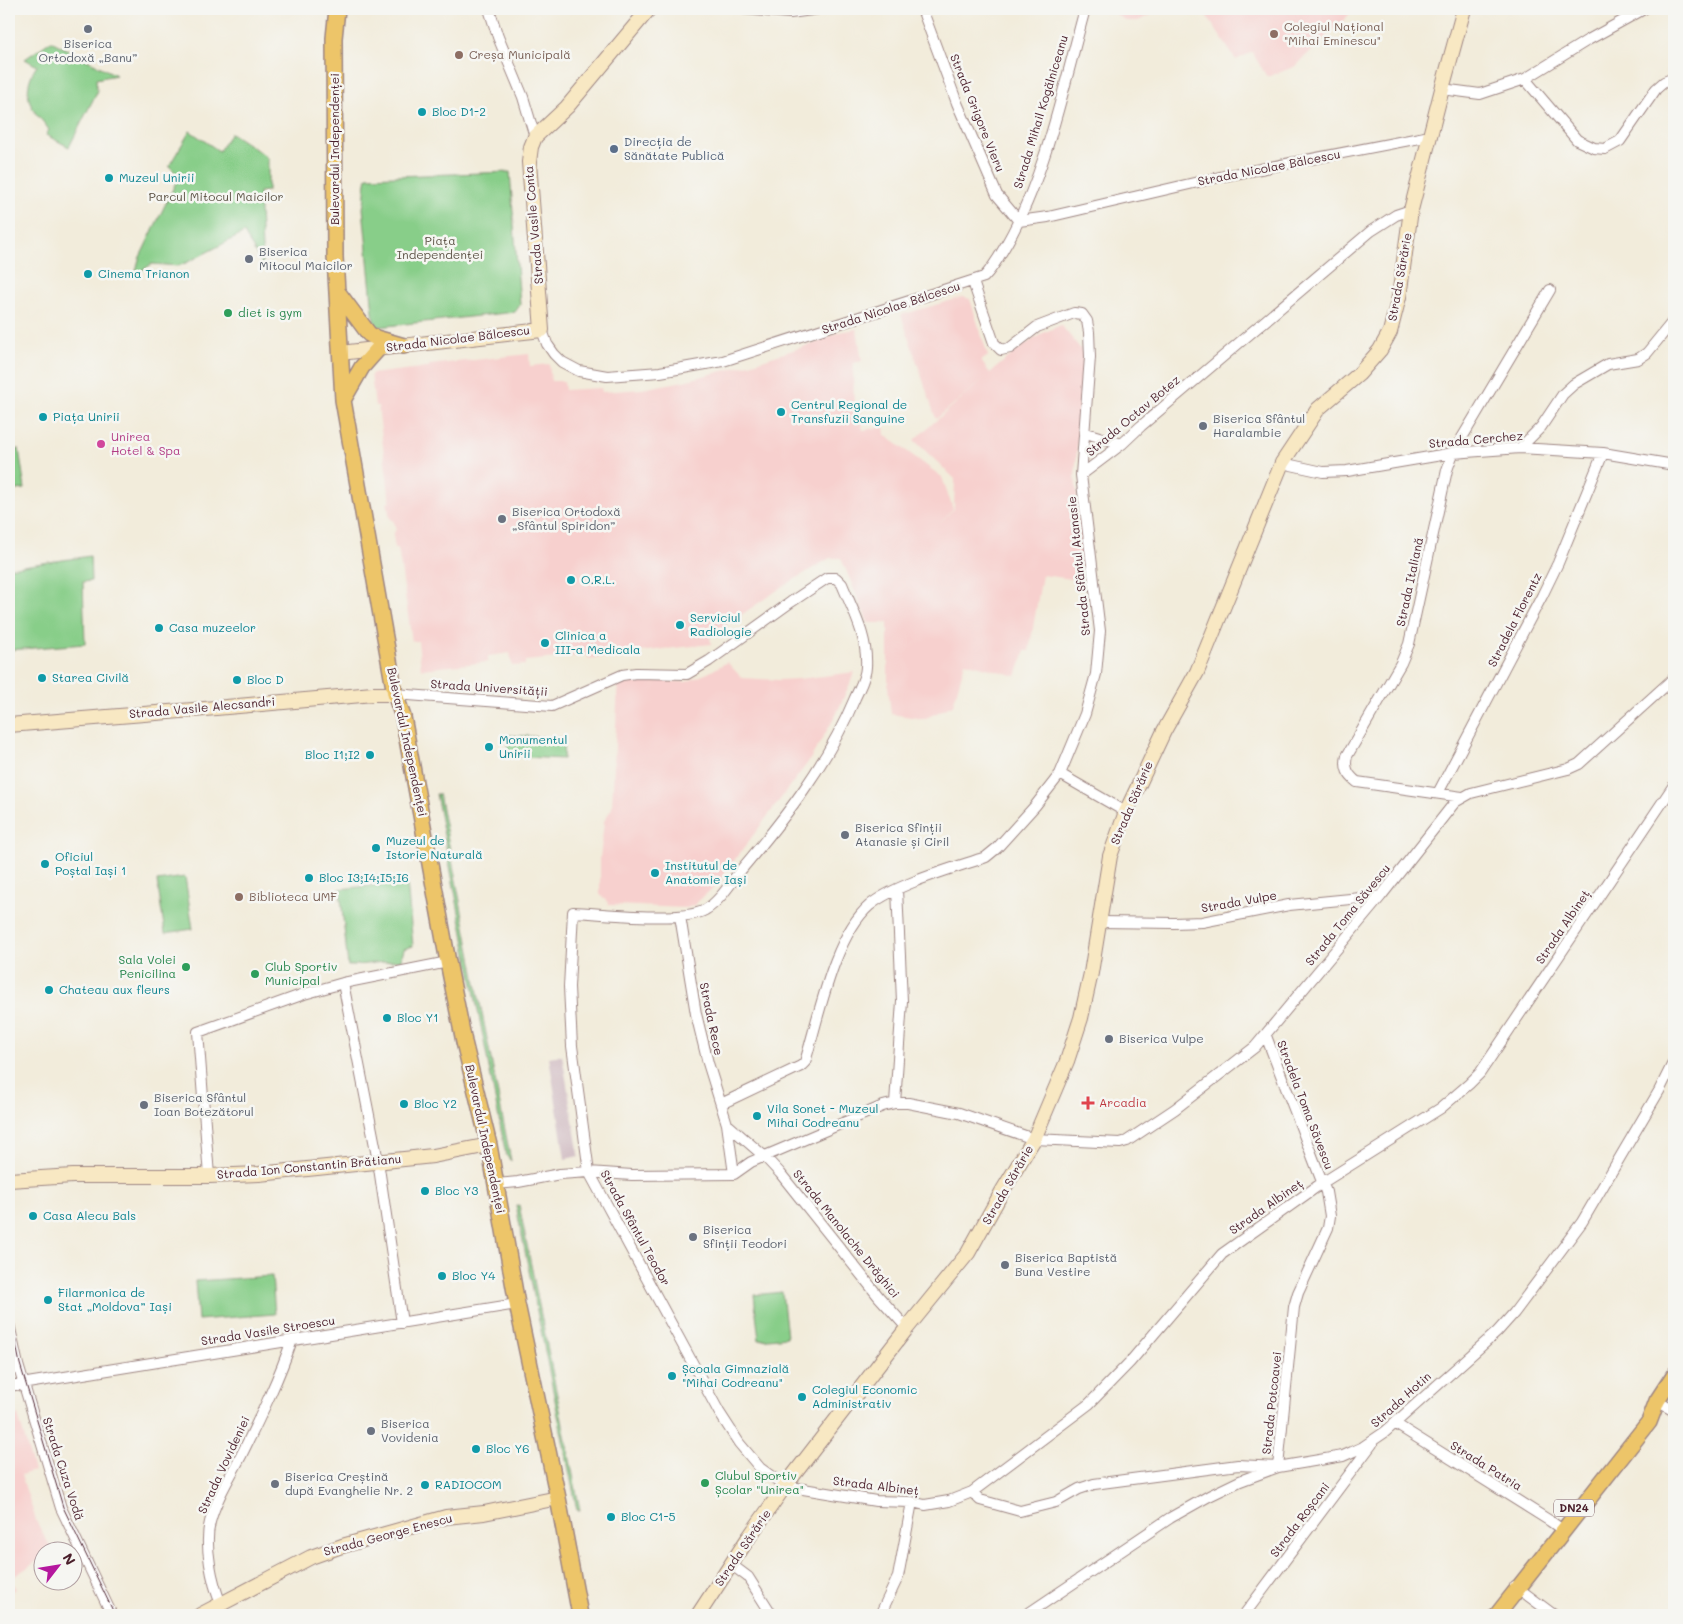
<svg xmlns="http://www.w3.org/2000/svg" width="1683" height="1624" viewBox="0 0 1683 1624" font-family="Mali,sans-serif">
<style>
.built{fill:#f7d0ce}
.industrial{fill:#d2bec4}
.green{fill:#88ce89;stroke:#69765a}
.lines{fill:none;stroke-linecap:round;stroke-linejoin:round}
.street-casing{stroke:#9e8683;stroke-width:12}
.secondary-casing{stroke:#9e8683;stroke-width:16}
.primary-casing{stroke:#9e8683;stroke-width:18}
.street{stroke:#fff;stroke-width:10}
.secondary{stroke:#f8e8c3;stroke-width:14}
.primary{stroke:#edc569;stroke-width:15}
.tram{stroke:#4a1f2b;stroke-width:1}
.worship-dot{fill:#6b7280;stroke:#f6f6f2;stroke-width:2}
.education-dot{fill:#8d6e63;stroke:#f6f6f2;stroke-width:2}
.culture-dot{fill:#0f9aa8;stroke:#f6f6f2;stroke-width:2}
.service-dot{fill:#5c6f8a;stroke:#f6f6f2;stroke-width:2}
.leisure-dot{fill:#2e9e5b;stroke:#f6f6f2;stroke-width:2}
.hotel-dot{fill:#d1479c;stroke:#f6f6f2;stroke-width:2}
.health-dot{fill:#e0444e;stroke:#f6f6f2;stroke-width:2}
.labels{text-anchor:middle;stroke-width:5;stroke-linejoin:round;paint-order:stroke}
.shield{fill:#f6f6f2;stroke:#7e6067;stroke-width:1}
.shield-label{font-size:11px;font-weight:bold;fill:#4a1f2b}
.education-label{font-size:12px;fill:#785e54;stroke:#f6f6f2;text-anchor:start}
.worship-label{font-size:12px;fill:#5b616d;stroke:#f6f6f2;text-anchor:start}
.culture-label{font-size:12px;fill:#0d838f;stroke:#f6f6f2;text-anchor:start}
.street-label{font-size:12px;fill:#4a1f2b;stroke:#f6f6f2}
.service-label{font-size:12px;fill:#4e5e75;stroke:#f6f6f2;text-anchor:start}
.park-label{font-size:12px;fill:#5d5447;stroke:#f6f6f2}
.leisure-label{font-size:12px;fill:#27864d;stroke:#f6f6f2;text-anchor:start}
.hotel-label{font-size:12px;fill:#b23c85;stroke:#f6f6f2;text-anchor:start}
.health-label{font-size:12px;fill:#be3a42;stroke:#f6f6f2;text-anchor:start}
</style>
<rect width="100%" height="100%" fill="#f6f6f2"/>
<filter id="ink" filterUnits="userSpaceOnUse"><feTurbulence type="fractalNoise" baseFrequency=".02" numOctaves="2"/><feDisplacementMap in="SourceGraphic" scale="10" xChannelSelector="R" yChannelSelector="G"/><feConvolveMatrix kernelMatrix="1 2 1 2 8 2 1 2 1" color-interpolation-filters="sRGB"/></filter>
<filter id="wash" filterUnits="userSpaceOnUse"><feTurbulence type="fractalNoise" baseFrequency=".0096" numOctaves="4" result="noise"/><feDisplacementMap in="SourceGraphic" scale="20" xChannelSelector="R" yChannelSelector="G"/><feGaussianBlur stdDeviation="1.12" result="paint"/><feColorMatrix in="noise" values="0 0 0 0 0 0 0 0 0 0 0 0 0 0 0 0 0 1.4 0 .05"/><feComposite in="paint" operator="in"/></filter>
<g filter="url(#wash)">
<rect width="100%" height="100%" fill="#f2ecdb"/>
<path class="built" d="M 1108,9 L 1164,9 L 1138,21 L 1126,21 Z
M 1202,9 L 1355,9 L 1294,67 L 1267,77 L 1252,52 L 1236,60 Z
M 963,297 L 970,299 L 988,356 L 981,361 L 990,373 L 1020,348 L 1043,333 L 1061,325 L 1084,353 L 1075,477 L 1087,581 L 1042,575 L 1029,651 L 1025,651 L 1016,676 L 965,662 L 953,705 L 924,719 L 891,714 L 888,686 L 888,623 L 868,623 L 841,558 L 830,558 L 782,587 L 710,636 L 711,644 L 639,652 L 639,656 L 612,658 L 611,657 L 588,659 L 588,655 L 525,661 L 525,665 L 512,666 L 510,653 L 488,656 L 488,662 L 421,669 L 418,641 L 412,641 L 398,548 L 395,548 L 393,535 L 396,529 L 395,525 L 394,522 L 390,518 L 387,503 L 390,502 L 378,406 L 375,406 L 371,374 L 429,367 L 429,365 L 529,354 L 530,366 L 549,364 L 551,381 L 564,381 L 565,390 L 601,388 L 602,392 L 642,389 L 684,381 L 750,364 L 815,343 L 839,332 L 857,329 L 862,361 L 853,363 L 854,410 L 860,409 L 863,430 L 884,427 L 885,435 L 942,477 L 953,509 L 941,522 L 954,509 L 955,479 L 914,440 L 987,376 L 936,419 L 901,315 Z
M 727,662 L 742,678 L 778,680 L 799,679 L 855,672 L 836,715 L 809,761 L 715,886 L 694,905 L 687,908 L 610,905 L 600,894 L 600,859 L 604,821 L 612,808 L 618,684 L 627,679 L 686,682 L 708,673 Z
M 18,1415 L 34,1471 L 21,1475 L 37,1523 L 53,1551 L 42,1552 L 42,1558 L 10,1579 L 16,1589 L 9,1593 L 9,1417 Z"/>
<path class="industrial" d="M 562,1055 L 579,1156 L 565,1159 L 549,1057 Z"/>
<path class="green" d="M 51,41 L 116,75 L 96,79 L 97,92 L 69,147 L 46,135 L 49,130 C 45,123 39,118 34,111 C 25,97 27,79 37,66 L 25,59 Z
M 190,131 L 219,151 L 231,133 L 263,154 L 268,159 L 268,191 L 259,192 L 263,266 L 244,233 L 188,262 L 178,266 L 152,264 L 135,275 L 139,259 L 179,176 L 169,166 Z
M 510,172 L 520,305 L 515,312 L 378,327 L 374,323 L 363,208 C 366,197 364,188 367,177 Z
M 19,449 L 25,489 L 9,491 L 9,450 Z
M 90,556 L 91,581 L 83,582 L 85,644 L 9,650 L 9,568 Z
M 508,735 L 564,738 L 563,759 L 507,756 Z
M 436,794 L 439,794 L 511,1161 L 506,1155 Z
M 185,877 L 193,929 L 165,933 L 157,881 Z
M 407,882 L 413,946 L 404,949 L 401,960 L 348,966 L 340,889 Z
M 519,1205 L 580,1510 L 577,1510 L 516,1206 Z
M 272,1276 L 275,1314 L 198,1320 L 195,1281 Z
M 782,1292 L 787,1337 L 759,1340 L 754,1295 Z"/>
</g>
<g filter="url(#ink)">
<g class="lines">
<g class="street-casing">
<path id="street" d="M 489,9 L 498,37 L 523,97 L 535,137
M 742,9 L 790,13 L 819,9
M 922,9 L 957,103 L 997,195 L 1019,221
M 1525,79 L 1577,140 L 1594,148 L 1605,149 L 1620,141 L 1656,89 L 1664,82 L 1674,78
M 1442,89 L 1480,94 L 1525,79 L 1588,40 L 1644,9
M 1019,221 L 1048,217 L 1224,176 L 1430,136
M 542,330 L 547,344 L 554,354 L 562,362 L 579,371 L 607,376 L 660,372 L 723,361 L 984,277 C 994,267 1000,255 1007,243 C 1046,175 1064,85 1085,9
M 1086,433 L 1122,444
M 1520,448 L 1541,427 L 1563,394 L 1574,384 L 1608,364 L 1638,359 L 1647,353 L 1674,320
M 1282,463 L 1323,472 L 1347,471 L 1453,453 L 1520,448 L 1603,453 L 1674,465
M 1081,475 L 1122,444 L 1141,426 L 1371,231 L 1396,215 L 1411,210
M 395,694 L 552,706 L 622,675 L 636,673 L 687,674 L 709,661 L 791,602 L 827,578 L 836,578 L 842,584 C 853,611 868,637 866,667 C 866,677 859,689 855,698 C 828,763 785,818 740,871 C 730,884 719,902 705,910 C 681,923 603,913 573,912 L 569,987 L 572,1046 L 589,1172 L 719,1412 L 739,1443 L 760,1468 L 785,1486 L 876,1501 L 912,1502 L 925,1505 L 949,1501 L 972,1492 L 1089,1404 L 1130,1362 L 1222,1254 L 1322,1183 L 1441,1108 L 1469,1084 L 1480,1073 L 1674,785
M 1060,774 L 1126,812
M 1438,793 L 1542,596 L 1558,563 L 1603,453
M 1462,797 L 1357,782 C 1348,775 1344,768 1347,756 L 1401,663 L 1409,644 L 1447,470 L 1453,453 L 1550,290
M 680,916 L 696,1014 L 708,1063 L 727,1124 L 734,1174
M 1101,922 L 1174,923 L 1202,922 L 1289,905 L 1381,896
M 343,983 L 378,1161 L 402,1323
M 895,1103 L 902,1001 L 897,889
M 721,1104 L 801,1066 L 805,1062 C 819,1016 834,936 870,905 C 896,884 954,868 986,857 L 997,848 L 1035,806 L 1060,774 L 1085,714 L 1096,674 L 1100,631 L 1081,475 L 1090,357 L 1089,332 L 1087,321 L 1082,314 L 1074,313 L 1037,327 L 1010,348 L 1001,350 L 994,343 L 973,282
M 727,1124 L 765,1157 L 780,1173 L 879,1297 L 907,1328
M 209,1176 L 198,1032 L 304,994 L 343,983 L 448,962
M 496,1184 L 518,1182 L 560,1174 L 589,1172 L 632,1175 L 734,1174 L 751,1162 L 883,1106 L 895,1103 L 908,1103 L 959,1113 L 1034,1139 L 1120,1143 L 1127,1141 L 1175,1109 L 1255,1047 L 1381,896 L 1455,802 L 1471,793 L 1568,769 L 1579,764 L 1674,678
M 9,1324 L 18,1365 L 61,1508 L 112,1615
M 9,1386 L 517,1304
M 1657,1401 L 1674,1411
M 1394,1423 L 1550,1521 L 1564,1531
M 972,1492 L 980,1500 L 1020,1511 L 1056,1502 L 1079,1489 L 1094,1484 L 1238,1465 L 1278,1467 L 1294,1307 L 1298,1293 L 1328,1228 L 1330,1216 L 1326,1192 L 1266,1036
M 732,1565 L 748,1577 L 772,1615
M 1515,1586 L 1554,1615
M 221,1604 C 212,1582 204,1546 210,1522 C 216,1499 230,1477 241,1456 C 260,1417 278,1381 292,1340
M 880,1615 L 898,1577 L 912,1502
M 1026,1615 L 1170,1518 L 1209,1496 L 1240,1481 L 1278,1467 L 1343,1456 L 1363,1447 L 1385,1432 L 1497,1332 L 1514,1313 L 1582,1222 L 1659,1091 L 1674,1061
M 1244,1615 L 1372,1444"/>
</g>
<g class="secondary-casing">
<path id="secondary" d="M 340,353 L 542,330 L 529,162 L 531,147 L 535,137 L 567,107 L 649,9
M 9,725 L 193,710 L 373,694 L 395,694
M 9,1180 L 73,1176 L 209,1176 L 259,1174 L 433,1156 L 489,1145
M 200,1615 L 311,1557 L 342,1546 L 446,1517 L 484,1513 L 558,1498
M 698,1615 L 749,1537 L 785,1486 L 907,1328 L 968,1253 L 1003,1190 L 1034,1139 L 1067,1061 L 1081,1018 L 1091,973 L 1110,856 L 1126,812 L 1164,731 L 1197,672 L 1282,463 L 1318,409 L 1359,374 L 1380,350 L 1390,332 L 1399,297 L 1411,210 L 1442,89 L 1464,9"/>
</g>
<g class="primary-casing">
<path id="primary" d="M 337,9 L 334,38 L 335,257 L 343,400 L 395,694 L 403,717 L 448,962 L 464,1042 L 489,1145 L 517,1304 L 558,1498 L 580,1615
M 337,291 L 369,334 L 376,338 L 404,346
M 343,400 L 362,367 L 378,349
M 1497,1615 L 1649,1422 L 1657,1401 L 1674,1375"/>
</g>
<use href="#street" class="street"/>
<use href="#secondary" class="secondary"/>
<use href="#primary" class="primary"/>
<path class="tram" d="M 9,1310 L 20,1364 L 63,1507 L 115,1615"/>
</g>
</g>
<g class="worship-dot">
<circle cx="88" cy="29" r="5"/>
<circle cx="249" cy="259" r="5"/>
<circle cx="1203" cy="426" r="5"/>
<circle cx="502" cy="519" r="5"/>
<circle cx="845" cy="835" r="5"/>
<circle cx="1109" cy="1039" r="5"/>
<circle cx="144" cy="1105" r="5"/>
<circle cx="693" cy="1237" r="5"/>
<circle cx="1005" cy="1265" r="5"/>
<circle cx="371" cy="1431" r="5"/>
<circle cx="275" cy="1484" r="5"/>
</g>
<g class="education-dot">
<circle cx="1274" cy="34" r="5"/>
<circle cx="459" cy="55" r="5"/>
<circle cx="239" cy="897" r="5"/>
</g>
<g class="culture-dot">
<circle cx="422" cy="112" r="5"/>
<circle cx="109" cy="178" r="5"/>
<circle cx="88" cy="274" r="5"/>
<circle cx="781" cy="412" r="5"/>
<circle cx="43" cy="417" r="5"/>
<circle cx="571" cy="580" r="5"/>
<circle cx="680" cy="625" r="5"/>
<circle cx="159" cy="628" r="5"/>
<circle cx="545" cy="643" r="5"/>
<circle cx="42" cy="678" r="5"/>
<circle cx="237" cy="680" r="5"/>
<circle cx="489" cy="747" r="5"/>
<circle cx="370" cy="755" r="5"/>
<circle cx="376" cy="848" r="5"/>
<circle cx="45" cy="864" r="5"/>
<circle cx="655" cy="873" r="5"/>
<circle cx="309" cy="878" r="5"/>
<circle cx="49" cy="990" r="5"/>
<circle cx="387" cy="1018" r="5"/>
<circle cx="404" cy="1104" r="5"/>
<circle cx="757" cy="1116" r="5"/>
<circle cx="425" cy="1191" r="5"/>
<circle cx="33" cy="1216" r="5"/>
<circle cx="442" cy="1276" r="5"/>
<circle cx="48" cy="1300" r="5"/>
<circle cx="672" cy="1376" r="5"/>
<circle cx="802" cy="1397" r="5"/>
<circle cx="476" cy="1449" r="5"/>
<circle cx="425" cy="1485" r="5"/>
<circle cx="611" cy="1517" r="5"/>
</g>
<circle class="service-dot" cx="614" cy="149" r="5"/>
<g class="leisure-dot">
<circle cx="228" cy="313" r="5"/>
<circle cx="186" cy="967" r="5"/>
<circle cx="255" cy="974" r="5"/>
<circle cx="705" cy="1483" r="5"/>
</g>
<circle class="hotel-dot" cx="101" cy="444" r="5"/>
<path class="health-dot" d="M1085.5 1095.5h5v5h5v5h-5v5h-5v-5h-5v-5h5z"/>
<g class="labels">
<rect class="shield" x="1554" y="1499.5" width="40" height="17" rx="4"/>
<g class="shield-label">
<text x="1574" y="1512">DN24</text>
</g>
<g class="education-label">
<text x="1284" y="31">Colegiul Național<tspan x="1284" dy="14">"Mihai Eminescu"</tspan></text>
<text x="469" y="59">Creșa Municipală</text>
<text x="249" y="901">Biblioteca UMF</text>
</g>
<g class="worship-label">
<text x="88" y="48" text-anchor="middle">Biserica<tspan x="88" dy="14">Ortodoxă „Banu”</tspan></text>
<text x="259" y="256">Biserica<tspan x="259" dy="14">Mitocul Maicilor</tspan></text>
<text x="1213" y="423">Biserica Sfântul<tspan x="1213" dy="14">Haralambie</tspan></text>
<text x="512" y="516">Biserica Ortodoxă<tspan x="512" dy="14">„Sfântul Spiridon”</tspan></text>
<text x="855" y="832">Biserica Sfinții<tspan x="855" dy="14">Atanasie și Ciril</tspan></text>
<text x="1119" y="1043">Biserica Vulpe</text>
<text x="154" y="1102">Biserica Sfântul<tspan x="154" dy="14">Ioan Botezătorul</tspan></text>
<text x="703" y="1234">Biserica<tspan x="703" dy="14">Sfinții Teodori</tspan></text>
<text x="1015" y="1262">Biserica Baptistă<tspan x="1015" dy="14">Buna Vestire</tspan></text>
<text x="381" y="1428">Biserica<tspan x="381" dy="14">Vovidenia</tspan></text>
<text x="285" y="1481">Biserica Creștină<tspan x="285" dy="14">după Evanghelie Nr. 2</tspan></text>
</g>
<g class="culture-label">
<text x="432" y="116">Bloc D1-2</text>
<text x="119" y="182">Muzeul Unirii</text>
<text x="98" y="278">Cinema Trianon</text>
<text x="791" y="409">Centrul Regional de<tspan x="791" dy="14">Transfuzii Sanguine</tspan></text>
<text x="53" y="421">Piața Unirii</text>
<text x="581" y="584">O.R.L.</text>
<text x="690" y="622">Serviciul<tspan x="690" dy="14">Radiologie</tspan></text>
<text x="169" y="632">Casa muzeelor</text>
<text x="555" y="640">Clinica a<tspan x="555" dy="14">III-a Medicala</tspan></text>
<text x="52" y="682">Starea Civilă</text>
<text x="247" y="684">Bloc D</text>
<text x="499" y="744">Monumentul<tspan x="499" dy="14">Unirii</tspan></text>
<text x="360" y="759" text-anchor="end">Bloc I1;I2</text>
<text x="386" y="845">Muzeul de<tspan x="386" dy="14">Istorie Naturală</tspan></text>
<text x="55" y="861">Oficiul<tspan x="55" dy="14">Poștal Iași 1</tspan></text>
<text x="665" y="870">Institutul de<tspan x="665" dy="14">Anatomie Iași</tspan></text>
<text x="319" y="882">Bloc I3;I4;I5;I6</text>
<text x="59" y="994">Chateau aux fleurs</text>
<text x="397" y="1022">Bloc Y1</text>
<text x="414" y="1108">Bloc Y2</text>
<text x="767" y="1113">Vila Sonet - Muzeul<tspan x="767" dy="14">Mihai Codreanu</tspan></text>
<text x="435" y="1195">Bloc Y3</text>
<text x="43" y="1220">Casa Alecu Bals</text>
<text x="452" y="1280">Bloc Y4</text>
<text x="58" y="1297">Filarmonica de<tspan x="58" dy="14">Stat „Moldova” Iași</tspan></text>
<text x="682" y="1373">Școala Gimnazială<tspan x="682" dy="14">"Mihai Codreanu"</tspan></text>
<text x="812" y="1394">Colegiul Economic<tspan x="812" dy="14">Administrativ</tspan></text>
<text x="486" y="1453">Bloc Y6</text>
<text x="435" y="1489">RADIOCOM</text>
<text x="621" y="1521">Bloc C1-5</text>
</g>
<g class="street-label">
<text transform="translate(1041 112) rotate(-73)" y="4">Strada Mihail Kogălniceanu</text>
<text transform="translate(977 113) rotate(68)" y="4">Strada Grigore Vieru</text>
<text transform="translate(335 149) rotate(-90)" y="4">Bulevardul Independenței</text>
<text transform="translate(1269 168) rotate(-11)" y="4">Strada Nicolae Bălcescu</text>
<text transform="translate(534 225) rotate(-95)" y="4">Strada Vasile Conta</text>
<text transform="translate(1400 277) rotate(-80)" y="4">Strada Sărărie</text>
<text transform="translate(891 308) rotate(-18)" y="4">Strada Nicolae Bălcescu</text>
<text transform="translate(458 339) rotate(-7)" y="4">Strada Nicolae Bălcescu</text>
<text transform="translate(1133 416) rotate(-40)" y="4">Strada Octav Botez</text>
<text transform="translate(1476 440) rotate(-5)" y="4">Strada Cerchez</text>
<text transform="translate(1079 566) rotate(-96)" y="4">Strada Sfântul Atanasie</text>
<text transform="translate(1410 582) rotate(-78)" y="4">Strada Italiană</text>
<text transform="translate(1515 620) rotate(-63)" y="4">Stradela Florentz</text>
<text transform="translate(489 688) rotate(4)" y="4">Strada Universității</text>
<text transform="translate(202 708) rotate(-5)" y="4">Strada Vasile Alecsandri</text>
<text transform="translate(407 742) rotate(78)" y="4">Bulevardul Independenței</text>
<text transform="translate(1132 803) rotate(-67)" y="4">Strada Sărărie</text>
<text transform="translate(1239 902) rotate(-10)" y="4">Strada Vulpe</text>
<text transform="translate(1348 915) rotate(-51)" y="4">Strada Toma Săvescu</text>
<text transform="translate(1563 927) rotate(-56)" y="4">Strada Albineț</text>
<text transform="translate(711 1019) rotate(78)" y="4">Strada Rece</text>
<text transform="translate(1305 1105) rotate(69)" y="4">Stradela Toma Săvescu</text>
<text transform="translate(485 1139) rotate(78)" y="4">Bulevardul Independenței</text>
<text transform="translate(309 1167) rotate(-5)" y="4">Strada Ion Constantin Brătianu</text>
<text transform="translate(1008 1185) rotate(-60)" y="4">Strada Sărărie</text>
<text transform="translate(1266 1207) rotate(-35)" y="4">Strada Albineț</text>
<text transform="translate(635 1228) rotate(61)" y="4">Strada Sfântul Teodor</text>
<text transform="translate(846 1234) rotate(51)" y="4">Strada Manolache Drăghici</text>
<text transform="translate(268 1331) rotate(-9)" y="4">Strada Vasile Stroescu</text>
<text transform="translate(1401 1400) rotate(-42)" y="4">Strada Hotin</text>
<text transform="translate(1272 1403) rotate(-84)" y="4">Strada Potcoavei</text>
<text transform="translate(224 1465) rotate(-65)" y="4">Strada Vovideniei</text>
<text transform="translate(1486 1466) rotate(32)" y="4">Strada Patria</text>
<text transform="translate(63 1469) rotate(72)" y="4">Strada Cuza Vodă</text>
<text transform="translate(876 1486) rotate(7)" y="4">Strada Albineț</text>
<text transform="translate(1300 1520) rotate(-53)" y="4">Strada Roșcani</text>
<text transform="translate(388 1535) rotate(-15)" y="4">Strada George Enescu</text>
<text transform="translate(743 1548) rotate(-56)" y="4">Strada Sărărie</text>
</g>
<g class="service-label">
<text x="624" y="146">Direcția de<tspan x="624" dy="14">Sănătate Publică</tspan></text>
</g>
<g class="park-label">
<text x="216" y="201">Parcul Mitocul Maicilor</text>
<text x="440" y="245">Piața<tspan x="440" dy="14">Independenței</tspan></text>
</g>
<g class="leisure-label">
<text x="238" y="317">diet is gym</text>
<text x="176" y="964" text-anchor="end">Sala Volei<tspan x="176" dy="14">Penicilina</tspan></text>
<text x="265" y="971">Club Sportiv<tspan x="265" dy="14">Municipal</tspan></text>
<text x="715" y="1480">Clubul Sportiv<tspan x="715" dy="14">Școlar "Unirea"</tspan></text>
</g>
<g class="hotel-label">
<text x="111" y="441">Unirea<tspan x="111" dy="14">Hotel &amp; Spa</tspan></text>
</g>
<g class="health-label">
<text x="1099" y="1107">Arcadia</text>
</g>
</g>
<rect width="1683" height="1624" fill="none" stroke="#f6f6f2" stroke-width="30"/>
<g transform="translate(58 1566) rotate(59)"><circle r="24" fill="#f6f6f2" stroke="#b1a0a2"/>
<path d="M0-4L9 19L0 12L-9 19Z" fill="#b5179e"/>
<text y="-8" font-size="14" font-weight="bold" text-anchor="middle" fill="#4a1f2b">N</text>
</g>
</svg>
